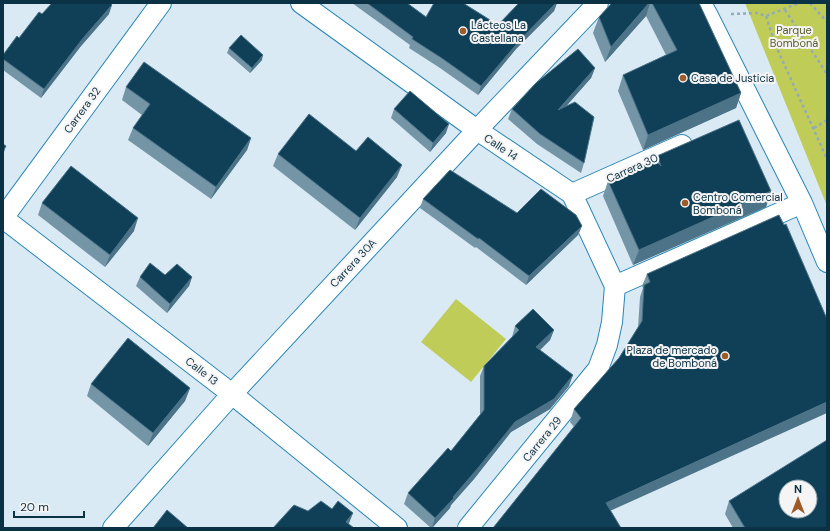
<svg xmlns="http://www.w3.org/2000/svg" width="830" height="531" viewBox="0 0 830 531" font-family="'DM Sans',sans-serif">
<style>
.green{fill:#c0cc58}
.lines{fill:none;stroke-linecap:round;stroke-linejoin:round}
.street-casing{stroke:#2a87b4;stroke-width:22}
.path{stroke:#93aab7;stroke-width:2.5;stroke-dasharray:3 3;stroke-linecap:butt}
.street{stroke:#fff;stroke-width:20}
.wall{fill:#7495a6}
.shaded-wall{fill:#4c7387}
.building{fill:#0f4058;stroke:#4c7387;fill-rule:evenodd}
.poi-dot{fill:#9e5b2a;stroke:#f5f5f5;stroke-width:1.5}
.labels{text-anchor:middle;stroke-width:4;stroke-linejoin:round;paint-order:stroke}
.poi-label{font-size:11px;fill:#0b3144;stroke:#f5f5f5;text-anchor:start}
.park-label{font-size:11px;fill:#565b29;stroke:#f5f5f5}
.street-label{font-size:11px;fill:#0b3144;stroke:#f5f5f5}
</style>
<rect width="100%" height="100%" fill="#daeaf4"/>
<path class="green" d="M 745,3 L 827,3 L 827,206 Z
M 456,299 L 506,339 L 471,382 L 421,342 Z"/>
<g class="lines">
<g class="street-casing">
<path id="street" d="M 301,3 L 477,130 L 572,194 L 615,286 L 612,322 L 607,345 L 598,369 L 468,528
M 701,3 L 708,16 L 802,203 L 827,262
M 572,194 L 682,145
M 3,218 L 232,394 L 397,528
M 3,218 L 161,3
M 615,286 L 802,203
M 113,528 L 232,394 L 477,130 L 598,3"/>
</g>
<path class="path" d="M 810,3 L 827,22
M 785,10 L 827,74
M 731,14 L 757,13 L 766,16 L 799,3
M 766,16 L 775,44 L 827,159
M 814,128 L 827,120"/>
<use href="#street" class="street"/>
</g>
<path class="wall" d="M 352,3 L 407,3 L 426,17 L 498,25 L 519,3 L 557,3 L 554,11 L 516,49 L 478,95 L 440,68 L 409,48 L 410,45 Z
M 612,3 L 699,3 L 741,93 L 736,108 L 643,150 L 618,91 L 623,75 L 666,55 L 646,16 L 605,62 L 593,33 L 599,17 Z
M 42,14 L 109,14 L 81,46 L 41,98 L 3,70 L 3,55 Z
M 229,48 L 262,60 L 250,73 L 227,53 Z
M 595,68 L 591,78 L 567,105 L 584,163 L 581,173 L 537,144 L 508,119 L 512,109 Z
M 126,87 L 251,138 L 247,150 L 211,199 L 128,140 L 133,128 L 142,115 L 122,100 Z
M 394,109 L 446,133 L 430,152 L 391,118 Z
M 356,151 L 397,177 L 355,230 L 273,166 L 278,154 Z
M 657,156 L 771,191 L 766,207 L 633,265 L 603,196 L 608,181 L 655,161 Z
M 423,199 L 517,213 L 582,226 L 578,235 L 526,285 L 476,247 L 475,248 L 420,208 Z
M 42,203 L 134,231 L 105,267 L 38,215 Z
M 779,215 L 610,511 L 493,528 L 574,427 L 570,422 L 574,409 L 619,358 L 638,328 L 640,297 L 643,288 L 642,286 L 647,274 Z
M 165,275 L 192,277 L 189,286 L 167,313 L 136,286 L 140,277 Z
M 515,326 L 554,330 L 550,340 L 540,350 L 569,386 L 550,409 L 511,432 L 474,479 L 451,505 L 450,508 L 432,528 L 431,528 L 404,504 L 408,493 L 451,451 L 480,415 L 480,376 L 484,366 L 512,337 Z
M 91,384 L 190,388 L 185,401 L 148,446 L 87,396 Z
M 729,501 L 827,528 L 733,528 L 725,514 Z"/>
<path class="shaded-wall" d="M 556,3 L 557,3 L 554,11 L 516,49 L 478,95 L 481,86 L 520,40 Z
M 649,3 L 650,3 L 646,16 L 605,62 L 611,47 Z
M 112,5 L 109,14 L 81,46 L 41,98 L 44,89 L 84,37 Z
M 263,55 L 262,60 L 250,73 L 252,68 Z
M 595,68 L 591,78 L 554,120 L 558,110 Z
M 741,93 L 736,108 L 643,150 L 648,135 Z
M 449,124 L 446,133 L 430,152 L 433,143 Z
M 251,138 L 247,150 L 211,199 L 216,187 Z
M 6,146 L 3,155 L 3,151 Z
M 402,165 L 397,177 L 355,230 L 360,218 Z
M 771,191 L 766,207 L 633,265 L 639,250 Z
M 138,218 L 134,231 L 105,267 L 110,255 Z
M 582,226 L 578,235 L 526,285 L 529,276 Z
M 192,277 L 189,286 L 167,313 L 170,304 Z
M 554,330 L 550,340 L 532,358 L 536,347 Z
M 573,375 L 569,386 L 550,409 L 511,432 L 474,479 L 451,505 L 450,508 L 432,528 L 435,518 L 515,422 Z
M 190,388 L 185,401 L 148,446 L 153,433 Z
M 827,402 L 827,413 L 601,515 L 606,503 Z
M 353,513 L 348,526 L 346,522 Z"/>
<path class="building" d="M 52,3 L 110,3 L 112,5 L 84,37 L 44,89 L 3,59 L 3,55 L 17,36 L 19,38 L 39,12 L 42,14 Z
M 367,3 L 407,3 L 426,17 L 434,3 L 463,3 L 498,25 L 519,3 L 556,3 L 520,40 L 481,86 L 443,59 L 412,39 L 413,37 Z
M 612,3 L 649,3 L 611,47 L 599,17 Z
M 652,3 L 699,3 L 741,93 L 648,135 L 623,75 L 677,50 Z
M 241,35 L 263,55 L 252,68 L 229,48 Z
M 578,49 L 595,68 L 558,110 L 575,102 L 594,117 L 584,163 L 540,134 L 512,109 L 536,83 Z
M 144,62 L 251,138 L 216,187 L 133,128 L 150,104 L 126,87 Z
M 410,91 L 449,124 L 433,143 L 394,109 Z
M 309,114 L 356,151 L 368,137 L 402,165 L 360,218 L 278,154 Z
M 739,120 L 771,191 L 639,250 L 608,181 L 655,160 L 661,166 L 657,156 Z
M 3,144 L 6,146 L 3,151 Z
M 71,166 L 138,218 L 110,255 L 42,203 Z
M 450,170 L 517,213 L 541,189 L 576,215 L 582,226 L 529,276 L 479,238 L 478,239 L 423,199 Z
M 779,215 L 784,225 L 786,224 L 827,319 L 827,402 L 606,503 L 621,528 L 493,528 L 581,418 L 574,409 L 619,358 L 642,321 L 644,285 L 650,282 L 647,274 Z
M 150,263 L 165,275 L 177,264 L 192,277 L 170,304 L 140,277 Z
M 533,309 L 554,330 L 536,347 L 573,375 L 554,399 L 515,422 L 478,468 L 453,497 L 454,498 L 435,518 L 408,493 L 448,448 L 451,451 L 484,410 L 484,366 L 519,330 L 515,326 Z
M 128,338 L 190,388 L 153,433 L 91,384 Z
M 827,440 L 827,528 L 745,528 L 729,501 ZM 786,487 L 810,487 L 810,511 L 786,511 Z
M 321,501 L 332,509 L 338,501 L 353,513 L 346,522 L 354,528 L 273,528 L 294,505 L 308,511 Z
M 167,510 L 188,528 L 153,528 Z"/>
<g class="poi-dot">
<circle cx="463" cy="31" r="4"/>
<circle cx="683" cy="78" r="4"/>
<circle cx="685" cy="203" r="4"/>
<circle cx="725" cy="356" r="4"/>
</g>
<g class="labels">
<g class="poi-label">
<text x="471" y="29">Lácteos La<tspan x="471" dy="13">Castellana</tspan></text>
<text x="691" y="82">Casa de Justicia</text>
<text x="693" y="201">Centro Comercial<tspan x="693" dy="13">Bomboná</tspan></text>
<text x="717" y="354" text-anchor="end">Plaza de mercado<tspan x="717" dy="13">de Bomboná</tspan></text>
</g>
<g class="park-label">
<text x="794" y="34">Parque<tspan x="794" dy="13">Bomboná</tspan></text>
</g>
<g class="street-label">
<text transform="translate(82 110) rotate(-54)" y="4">Carrera 32</text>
<text transform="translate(501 147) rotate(34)" y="4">Calle 14</text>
<text transform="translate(632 168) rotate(-24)" y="4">Carrera 30</text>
<text transform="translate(353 263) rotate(-47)" y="4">Carrera 30A</text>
<text transform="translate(202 371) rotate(38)" y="4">Calle 13</text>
<text transform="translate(542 439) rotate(-51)" y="4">Carrera 29</text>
</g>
</g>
<rect width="830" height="531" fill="none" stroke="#0b3144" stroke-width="8"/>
<g transform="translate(798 499)"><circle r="19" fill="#f5f5f5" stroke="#97a7ae"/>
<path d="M0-3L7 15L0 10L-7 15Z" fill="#9e5b2a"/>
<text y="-6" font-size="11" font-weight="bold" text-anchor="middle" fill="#0b3144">N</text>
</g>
<path d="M14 511v6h70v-6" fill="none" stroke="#0b3144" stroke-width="2"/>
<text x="20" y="511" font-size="12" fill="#0b3144" stroke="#f5f5f5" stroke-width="3" paint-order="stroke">20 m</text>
</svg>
